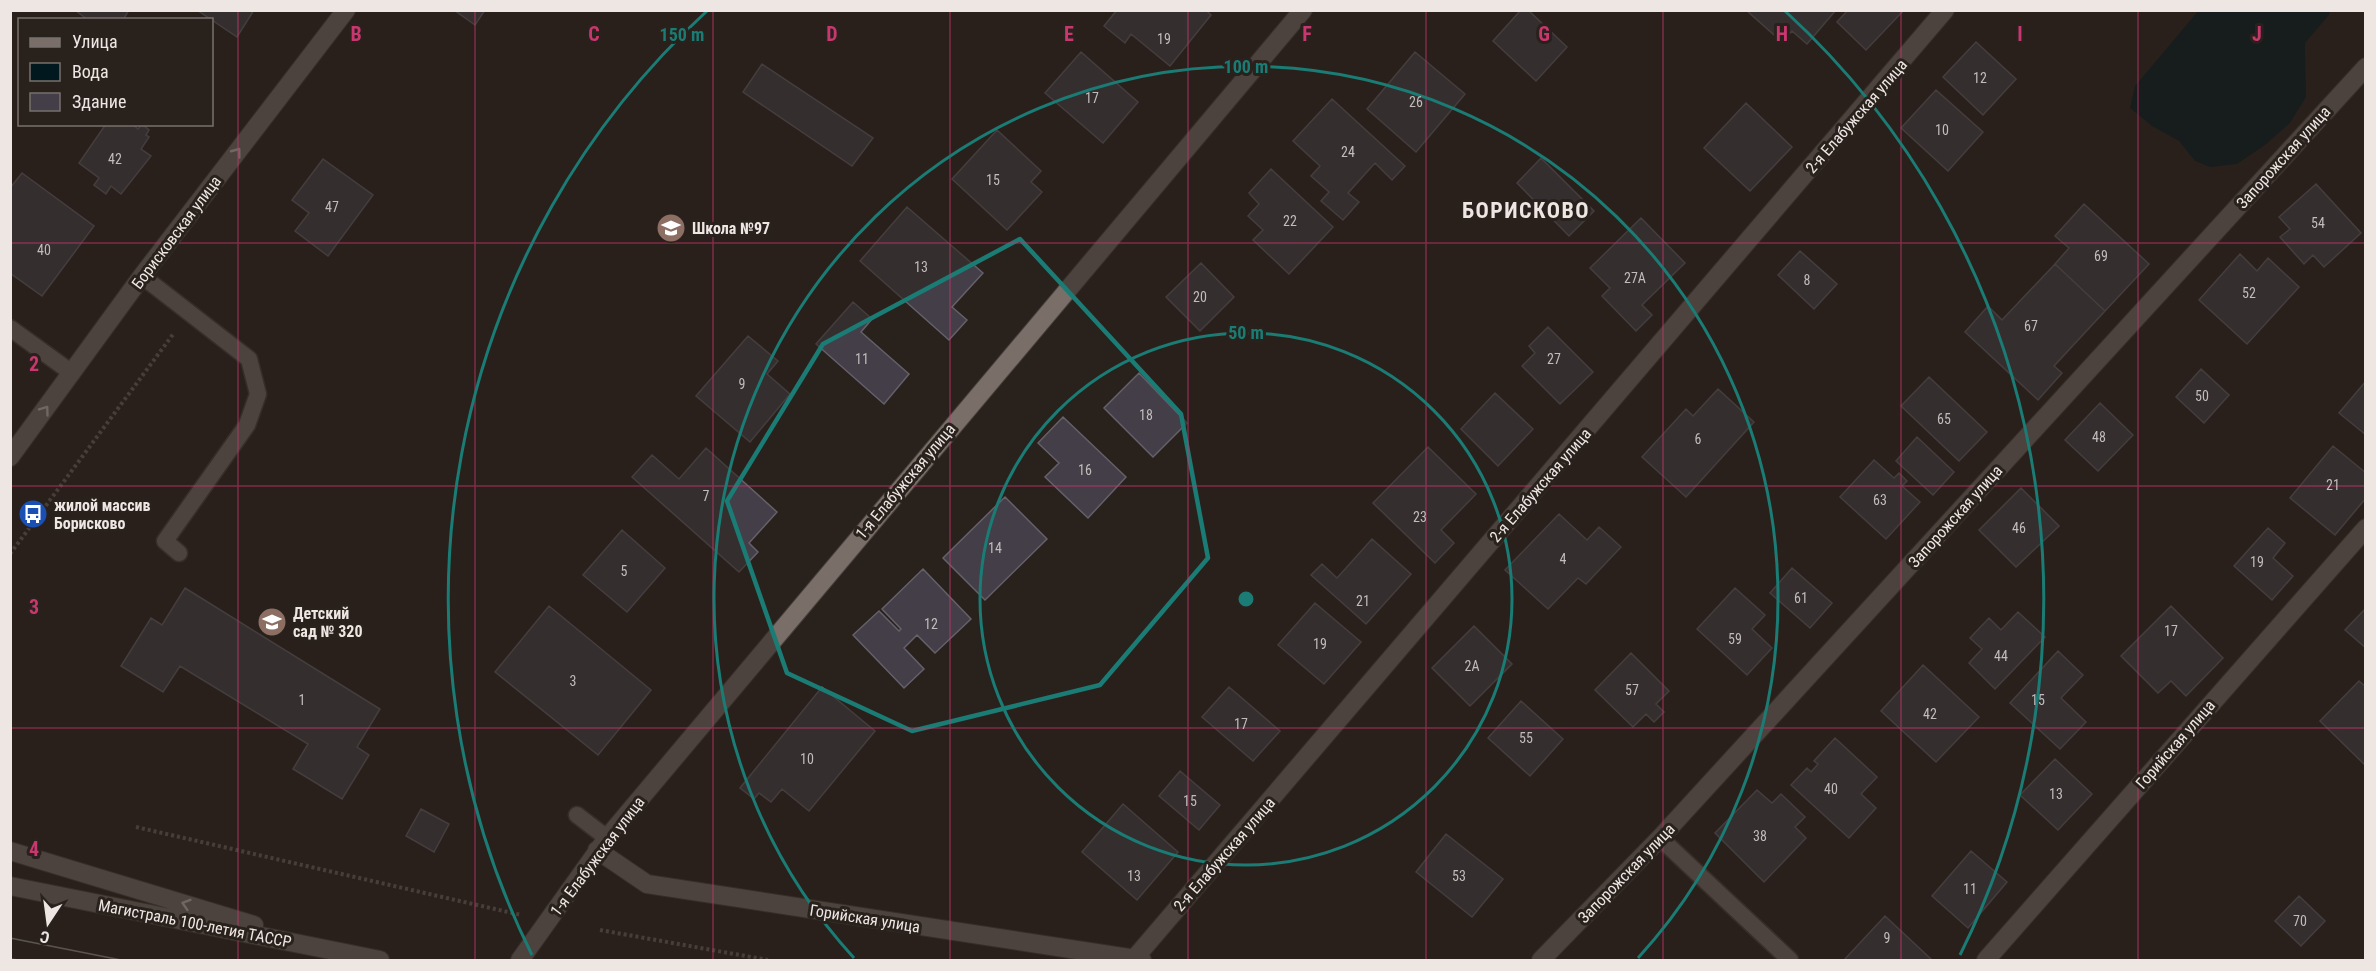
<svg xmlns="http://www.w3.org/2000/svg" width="2376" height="971" viewBox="0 0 2376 971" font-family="'Roboto Condensed',sans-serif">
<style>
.water{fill:#00181e}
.building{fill:#433e47;stroke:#656069;stroke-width:1.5}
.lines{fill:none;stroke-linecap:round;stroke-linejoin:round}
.lane-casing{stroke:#473f3b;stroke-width:19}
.street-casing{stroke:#473f3b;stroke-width:20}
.secondary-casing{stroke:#473f3b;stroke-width:20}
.path{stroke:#6a635e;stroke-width:4;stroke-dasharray:3 3;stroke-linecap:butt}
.lane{stroke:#796e68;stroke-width:16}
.street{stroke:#796e68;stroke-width:18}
.secondary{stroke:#796e68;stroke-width:18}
.tram{stroke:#98918d;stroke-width:1.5}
.oneway{stroke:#c4bcb8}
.marked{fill:none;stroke:#1a7c74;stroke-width:4.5;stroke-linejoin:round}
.grid{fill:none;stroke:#c8376f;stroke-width:1.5;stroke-opacity:0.55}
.ring{fill:none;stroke:#1a7c74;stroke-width:3}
.labels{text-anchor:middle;stroke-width:6;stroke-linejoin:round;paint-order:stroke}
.number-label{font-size:14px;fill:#c2bcbc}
.street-label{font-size:16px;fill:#ede6e3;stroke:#29211c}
.poi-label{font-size:16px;font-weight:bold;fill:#ede6e3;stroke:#29211c;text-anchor:start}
.district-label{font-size:22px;font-weight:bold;letter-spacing:1.5px;fill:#ede6e3;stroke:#29211c}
.grid-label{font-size:20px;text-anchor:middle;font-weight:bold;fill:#c8376f;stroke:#29211c;stroke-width:6;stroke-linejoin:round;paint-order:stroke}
.centre{fill:#1a7c74;stroke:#29211c;stroke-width:3}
.ring-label{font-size:18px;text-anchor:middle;font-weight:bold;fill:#1a7c74;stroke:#29211c;stroke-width:6;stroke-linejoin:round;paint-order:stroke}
</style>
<rect width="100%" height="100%" fill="#29211c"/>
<path class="water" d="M 2199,10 L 2330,11 L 2329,15 L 2305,43 L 2306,97 L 2290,123 L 2265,145 L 2237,164 L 2210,167 L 2195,161 L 2179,141 L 2152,126 L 2130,108 L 2135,86 Z"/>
<path class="building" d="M 75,10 L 129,10 L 123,20 L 88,20 Z
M 197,10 L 254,10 L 237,37 Z
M 454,10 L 485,10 L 475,25 Z
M 1117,10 L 1206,10 L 1211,15 L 1170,66 L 1131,34 L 1125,43 L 1104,26 Z
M 1521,10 L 1528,10 L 1567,47 L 1536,81 L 1493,41 Z
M 1746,10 L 1836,10 L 1807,44 L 1792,31 L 1782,42 Z
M 1848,10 L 1904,10 L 1866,50 L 1837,22 Z
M 1976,42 L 2016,79 L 1983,115 L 1943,77 Z
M 1081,52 L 1138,102 L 1103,143 L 1045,93 Z
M 1415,52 L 1465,94 L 1416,152 L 1367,109 Z
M 762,64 L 873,138 L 852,166 L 743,92 Z
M 1936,90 L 1983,132 L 1948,171 L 1901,128 Z
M 1332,99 L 1405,166 L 1392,180 L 1375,163 L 1348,193 L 1359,202 L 1343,220 L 1321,201 L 1329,192 L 1311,176 L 1320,166 L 1293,141 Z
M 1746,103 L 1792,147 L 1750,191 L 1704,148 Z
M 106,124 L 132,124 L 138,129 L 142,124 L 149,130 L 146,135 L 149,137 L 141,149 L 151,156 L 121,194 L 111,186 L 106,194 L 94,185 L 99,178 L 79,163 Z
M 997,130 L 1041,171 L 1031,182 L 1042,192 L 1007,230 L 952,179 Z
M 1541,158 L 1594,211 L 1569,236 L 1517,183 Z
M 323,159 L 373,195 L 328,256 L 295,231 L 309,213 L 292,200 Z
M 1271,169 L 1333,227 L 1289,274 L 1253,240 L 1263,230 L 1248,216 L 1259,204 L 1249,193 Z
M 22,173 L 94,226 L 42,296 L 10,273 L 10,188 Z
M 2316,184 L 2361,233 L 2324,267 L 2313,255 L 2304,264 L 2280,237 L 2290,229 L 2279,217 Z
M 2084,204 L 2149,264 L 2105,311 L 2055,264 L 2069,248 L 2055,236 Z
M 907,207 L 983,273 L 952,307 L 967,320 L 949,340 L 860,261 Z
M 1641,218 L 1685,263 L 1642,305 L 1652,315 L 1636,331 L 1602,296 L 1610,288 L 1590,268 Z
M 1800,251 L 1837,284 L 1814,309 L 1778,275 Z
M 2240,254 L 2257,271 L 2268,258 L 2299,287 L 2247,344 L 2199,300 Z
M 1201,263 L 1234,297 L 1200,331 L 1166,297 Z
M 2055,264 L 2105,311 L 2054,366 L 2062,373 L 2038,400 L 1965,332 L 1988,306 L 2002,320 Z
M 853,302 L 872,319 L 861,332 L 909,374 L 884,404 L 816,344 Z
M 1548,327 L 1593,372 L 1560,404 L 1522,366 L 1535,353 L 1529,346 Z
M 748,336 L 778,361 L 767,374 L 790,394 L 750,442 L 696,396 Z
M 2201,369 L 2229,395 L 2204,423 L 2176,397 Z
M 1139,373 L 1187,423 L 1153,457 L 1104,408 Z
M 1929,377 L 1987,432 L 1959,461 L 1901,406 Z
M 2366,381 L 2366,435 L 2339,413 Z
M 1718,389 L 1754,422 L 1686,497 L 1642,457 L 1686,409 L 1693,416 Z
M 1495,393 L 1533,429 L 1498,466 L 1461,429 Z
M 2100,403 L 2133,435 L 2098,471 L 2065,440 Z
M 1063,417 L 1126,477 L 1088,518 L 1045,477 L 1059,463 L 1038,443 Z
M 1917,437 L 1954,472 L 1933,495 L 1896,461 Z
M 2333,446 L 2366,473 L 2366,498 L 2335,535 L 2290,498 Z
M 1428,447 L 1476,494 L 1441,530 L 1454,543 L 1435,563 L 1373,503 Z
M 706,448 L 777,512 L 749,543 L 758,552 L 739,572 L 632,477 L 652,455 L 679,479 Z
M 1874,460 L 1894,478 L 1899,473 L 1907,481 L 1902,486 L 1920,502 L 1886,539 L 1840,497 Z
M 2021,488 L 2059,526 L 2016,567 L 1979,530 Z
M 1005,497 L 1047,539 L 985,600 L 943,558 Z
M 1559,514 L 1587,540 L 1599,527 L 1621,547 L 1586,584 L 1578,578 L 1548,609 L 1505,570 Z
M 2268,528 L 2285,543 L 2273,558 L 2293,576 L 2272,600 L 2234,566 Z
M 622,530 L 665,568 L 627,612 L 583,575 Z
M 1372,539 L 1411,574 L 1366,624 L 1311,575 L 1322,564 L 1337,578 Z
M 1792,568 L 1832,603 L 1810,628 L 1770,593 Z
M 923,569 L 971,619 L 935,653 L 917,635 L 904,648 L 924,669 L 904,688 L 853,635 L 879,611 L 899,631 L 901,629 L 882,609 Z
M 185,588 L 380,709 L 357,747 L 369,755 L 342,799 L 293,769 L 308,744 L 180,666 L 163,692 L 121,666 L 151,618 L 162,625 Z
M 1735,588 L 1765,615 L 1752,629 L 1772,648 L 1747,675 L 1697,629 Z
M 1315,603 L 1361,642 L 1324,684 L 1278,645 Z
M 549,606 L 651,690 L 598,755 L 495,672 Z
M 2171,606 L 2223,658 L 2186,696 L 2171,681 L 2158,693 L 2121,656 Z
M 2366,608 L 2366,648 L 2345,630 Z
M 2018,612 L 2045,637 L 1995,689 L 1969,663 L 1982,649 L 1970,638 L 1989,618 L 2001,630 Z
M 1474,626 L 1512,664 L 1470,706 L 1432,668 Z
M 2058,651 L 2083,675 L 2061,698 L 2086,722 L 2060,749 L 2010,703 Z
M 1631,653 L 1669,691 L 1656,704 L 1664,712 L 1654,722 L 1646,714 L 1633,727 L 1595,690 Z
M 1923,665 L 1979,717 L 1936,762 L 1881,711 Z
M 2359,681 L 2366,687 L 2366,766 L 2320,721 Z
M 822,687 L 875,731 L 809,811 L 782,789 L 771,802 L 759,793 L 754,799 L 740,788 Z
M 1229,687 L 1280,731 L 1253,761 L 1202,717 Z
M 1521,701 L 1563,739 L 1530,776 L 1488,738 Z
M 1835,738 L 1877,777 L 1861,794 L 1876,808 L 1849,838 L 1791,785 L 1807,768 L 1811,772 L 1818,764 L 1814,761 Z
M 2055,759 L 2092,794 L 2058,830 L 2020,795 Z
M 1180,771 L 1220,805 L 1199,830 L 1159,796 Z
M 1757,790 L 1772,803 L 1781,794 L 1805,817 L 1795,827 L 1806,838 L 1764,882 L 1715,833 Z
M 1123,804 L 1178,852 L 1137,900 L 1082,852 Z
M 421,809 L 449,824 L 434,852 L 406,836 Z
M 1446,834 L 1503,879 L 1472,917 L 1416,872 Z
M 1971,851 L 2007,882 L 1968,928 L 1932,896 Z
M 2299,896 L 2325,921 L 2301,946 L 2275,921 Z
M 1885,916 L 1932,960 L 1844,960 Z"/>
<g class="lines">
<g class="lane-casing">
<path id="lane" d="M 142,276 L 249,359 L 258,394 L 247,425 L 165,541 L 179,553
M 10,328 L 72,373
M 577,815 L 607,838
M 1660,838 L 1790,960"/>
</g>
<g class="street-casing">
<path id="street" d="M 597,850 L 647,884 L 1142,960
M 1134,959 L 1945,10
M 520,960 L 607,838 L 1303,10
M 1541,960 L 1660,838 L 2366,67
M 1986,960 L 2366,528"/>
</g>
<g class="secondary-casing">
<path id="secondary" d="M 10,457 L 142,276 L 346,10
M 10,851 L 254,925
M 10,886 L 380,960"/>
</g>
<path class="path" d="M 10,554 L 174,333
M 136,827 L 521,915
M 600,930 L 768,960"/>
<use href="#lane" class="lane"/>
<use href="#street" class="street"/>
<use href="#secondary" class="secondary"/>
<path class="tram" d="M 10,938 L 121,960
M 10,959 L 19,960"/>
</g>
<defs><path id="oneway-chevron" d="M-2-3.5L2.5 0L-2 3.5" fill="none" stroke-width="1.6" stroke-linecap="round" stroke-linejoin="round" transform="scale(1.5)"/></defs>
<g class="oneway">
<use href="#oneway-chevron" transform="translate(237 152) rotate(-53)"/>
<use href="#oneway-chevron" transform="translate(45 410) rotate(-54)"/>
<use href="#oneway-chevron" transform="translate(186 904) rotate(-163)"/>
</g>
<path d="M0 0H2376V971H0ZM 1020,239 L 1181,414 L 1208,558 L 1100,685 L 912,731 L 787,673 L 727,501 L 823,344 Z" fill="#29211c" fill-opacity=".55" fill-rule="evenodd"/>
<path class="marked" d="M 1020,239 L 1181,414 L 1208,558 L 1100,685 L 912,731 L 787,673 L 727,501 L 823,344 Z"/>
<path class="grid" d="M 238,10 L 238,960M 475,10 L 475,960M 713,10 L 713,960M 950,10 L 950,960M 1188,10 L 1188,960M 1426,10 L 1426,960M 1663,10 L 1663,960M 1901,10 L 1901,960M 2138,10 L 2138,960M 10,243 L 2366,243M 10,486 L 2366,486M 10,728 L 2366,728"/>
<g class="ring">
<circle cx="1246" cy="599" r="266"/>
<path d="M854 958A532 532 0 1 1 1638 958"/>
<path d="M532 955A798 798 0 0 1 707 11M1785 11A798 798 0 0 1 1960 955"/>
</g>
<defs>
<g id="school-disc" transform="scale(1.5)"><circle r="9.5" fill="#8d6e63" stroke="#29211c"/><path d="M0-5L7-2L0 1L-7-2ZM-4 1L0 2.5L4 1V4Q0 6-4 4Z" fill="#fff"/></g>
<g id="bus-disc" transform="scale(1.5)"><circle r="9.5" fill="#1a4fb4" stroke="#29211c"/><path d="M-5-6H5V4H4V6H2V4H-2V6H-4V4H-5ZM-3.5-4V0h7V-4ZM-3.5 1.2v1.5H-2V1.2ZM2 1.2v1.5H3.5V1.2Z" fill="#fff"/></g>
</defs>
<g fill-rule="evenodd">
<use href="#school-disc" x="671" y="228"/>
<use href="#bus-disc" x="33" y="514"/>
<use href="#school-disc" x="272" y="622"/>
</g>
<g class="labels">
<g class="number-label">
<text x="1164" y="44">19</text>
<text x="1980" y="83">12</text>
<text x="1092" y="103">17</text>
<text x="1416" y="107">26</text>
<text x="1942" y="135">10</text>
<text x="1348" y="157">24</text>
<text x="115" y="164">42</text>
<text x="993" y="185">15</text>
<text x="332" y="212">47</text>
<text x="1290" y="226">22</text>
<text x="2318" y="228">54</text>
<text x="44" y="255">40</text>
<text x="2101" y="261">69</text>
<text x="921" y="272">13</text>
<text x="1635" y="283">27А</text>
<text x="1807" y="285">8</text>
<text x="2249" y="298">52</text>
<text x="1200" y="302">20</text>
<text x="2031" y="331">67</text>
<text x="862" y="364">11</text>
<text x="1554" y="364">27</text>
<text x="742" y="389">9</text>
<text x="2202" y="401">50</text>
<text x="1146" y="420">18</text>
<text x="1944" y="424">65</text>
<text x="2099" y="442">48</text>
<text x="1698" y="444">6</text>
<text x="1085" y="475">16</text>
<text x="2333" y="490">21</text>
<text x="706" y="501">7</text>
<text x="1880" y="505">63</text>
<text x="1420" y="522">23</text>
<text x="2019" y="533">46</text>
<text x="995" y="553">14</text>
<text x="1563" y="564">4</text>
<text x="2257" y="567">19</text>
<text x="624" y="576">5</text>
<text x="1801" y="603">61</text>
<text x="1363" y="606">21</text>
<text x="931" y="629">12</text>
<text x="2171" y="636">17</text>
<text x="1735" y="644">59</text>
<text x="1320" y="649">19</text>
<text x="2001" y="661">44</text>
<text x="1472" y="671">2А</text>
<text x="573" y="686">3</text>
<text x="1632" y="695">57</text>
<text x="302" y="705">1</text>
<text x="2038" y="705">15</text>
<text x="1930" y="719">42</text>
<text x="1241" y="729">17</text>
<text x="1526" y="743">55</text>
<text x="807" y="764">10</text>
<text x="1831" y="794">40</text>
<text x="2056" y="799">13</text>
<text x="1190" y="806">15</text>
<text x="1760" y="841">38</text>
<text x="1134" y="881">13</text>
<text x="1459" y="881">53</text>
<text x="1970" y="894">11</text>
<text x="2300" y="926">70</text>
<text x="1887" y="943">9</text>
</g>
<g class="street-label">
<text transform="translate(1856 116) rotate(-49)" y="6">2-я Елабужская улица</text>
<text transform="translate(2283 157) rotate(-48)" y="6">Запорожская улица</text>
<text transform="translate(176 232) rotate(-53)" y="6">Борисковская улица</text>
<text transform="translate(905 481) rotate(-50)" y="6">1-я Елабужская улица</text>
<text transform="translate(1540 485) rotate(-49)" y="6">2-я Елабужская улица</text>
<text transform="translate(1955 516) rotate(-48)" y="6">Запорожская улица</text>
<text transform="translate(2175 744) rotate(-49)" y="6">Горийская улица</text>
<text transform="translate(1224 854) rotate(-49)" y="6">2-я Елабужская улица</text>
<text transform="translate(597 856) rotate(-53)" y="6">1-я Елабужская улица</text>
<text transform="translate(1626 873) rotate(-46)" y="6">Запорожская улица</text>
<text transform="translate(865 918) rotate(9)" y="6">Горийская улица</text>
<text transform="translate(195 923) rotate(11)" y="6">Магистраль 100-летия ТАССР</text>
</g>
<g class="poi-label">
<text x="692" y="234">Школа №97</text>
<text x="54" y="511">жилой массив<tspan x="54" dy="18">Борисково</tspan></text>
<text x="293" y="619">Детский<tspan x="293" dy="18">сад № 320</tspan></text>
</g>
<g class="district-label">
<text x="1526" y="218">БОРИСКОВО</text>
</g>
</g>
<g class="grid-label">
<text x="356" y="41">B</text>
<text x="594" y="41">C</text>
<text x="832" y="41">D</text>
<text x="1069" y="41">E</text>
<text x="1307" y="41">F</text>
<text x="1544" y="41">G</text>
<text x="1782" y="41">H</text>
<text x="2020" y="41">I</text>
<text x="2257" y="41">J</text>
<text x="34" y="371">2</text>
<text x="34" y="614">3</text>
<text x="34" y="856">4</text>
</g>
<circle cx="1246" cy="599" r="9" class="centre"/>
<g class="ring-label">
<text x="682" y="41">150 m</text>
<text x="1246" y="73">100 m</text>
<text x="1246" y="339">50 m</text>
</g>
<rect width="2376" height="971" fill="none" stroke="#ede6e3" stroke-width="24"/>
<rect x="18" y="18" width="195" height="108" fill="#29211c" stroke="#77706c" stroke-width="1.5"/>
<rect x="30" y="38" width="30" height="9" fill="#796e68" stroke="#77706c" stroke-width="1.5"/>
<text x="72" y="48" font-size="18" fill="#ede6e3">Улица</text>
<rect x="30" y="63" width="30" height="18" fill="#00181e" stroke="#77706c" stroke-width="1.5"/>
<text x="72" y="78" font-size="18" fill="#ede6e3">Вода</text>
<rect x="30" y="93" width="30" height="18" fill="#433e47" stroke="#77706c" stroke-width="1.5"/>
<text x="72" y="108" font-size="18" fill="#ede6e3">Здание</text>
<g transform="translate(48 923) rotate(193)" stroke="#29211c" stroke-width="4.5" paint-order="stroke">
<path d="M0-4.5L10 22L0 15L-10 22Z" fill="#ede6e3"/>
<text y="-9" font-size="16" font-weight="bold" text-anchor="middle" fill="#ede6e3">С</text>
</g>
</svg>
